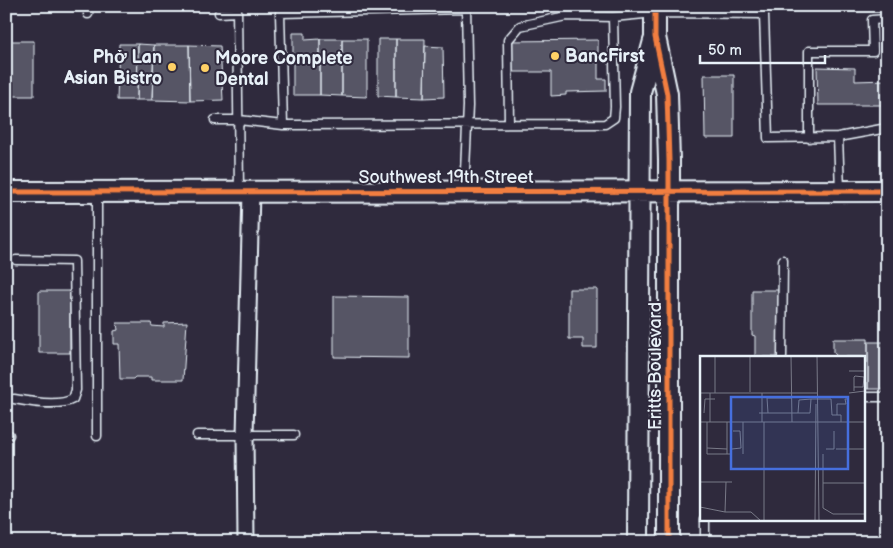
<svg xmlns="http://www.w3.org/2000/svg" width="893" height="548" viewBox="0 0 893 548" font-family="'Balsamiq Sans',sans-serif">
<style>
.building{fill:#575565;stroke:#e8f1f8}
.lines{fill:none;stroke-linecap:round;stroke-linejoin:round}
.service-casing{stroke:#e8f1f8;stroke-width:11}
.minor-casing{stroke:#e8f1f8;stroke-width:19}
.tertiary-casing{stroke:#e8f1f8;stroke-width:24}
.service{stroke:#2f2a3d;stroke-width:8}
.minor{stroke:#2f2a3d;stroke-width:15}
.tertiary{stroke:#2f2a3d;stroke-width:20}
.cycleway-casing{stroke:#2f2a3d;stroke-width:8}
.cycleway{stroke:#f27e40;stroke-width:5}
.poi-dot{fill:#ffd166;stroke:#2f2a3d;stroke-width:2}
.labels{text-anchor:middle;stroke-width:4;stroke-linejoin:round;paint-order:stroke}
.poi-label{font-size:18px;font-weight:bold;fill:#e8f1f8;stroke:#2f2a3d;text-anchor:start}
.street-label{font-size:18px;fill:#e8f1f8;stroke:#2f2a3d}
.inset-road{fill:none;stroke:#797a88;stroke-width:1}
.view{fill:#466fde;fill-opacity:0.15;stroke:#466fde;stroke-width:2.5}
.inset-edge{fill:none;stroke:#e8f1f8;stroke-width:2.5}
</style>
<rect width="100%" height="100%" fill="#2f2a3d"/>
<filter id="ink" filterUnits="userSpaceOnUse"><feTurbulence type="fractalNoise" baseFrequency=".02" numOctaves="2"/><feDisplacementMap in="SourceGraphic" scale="10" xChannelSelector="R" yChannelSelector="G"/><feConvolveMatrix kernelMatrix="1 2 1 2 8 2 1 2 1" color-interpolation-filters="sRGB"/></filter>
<g filter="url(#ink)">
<path class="building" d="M 293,33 L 305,33 L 305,40 L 320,39 L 320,95 L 293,95 Z
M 320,39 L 342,39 L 342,96 L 320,95 Z
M 342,39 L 367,39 L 367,97 L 342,96 Z
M 378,39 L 396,39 L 396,97 L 378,96 Z
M 396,39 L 425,39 L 424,98 L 396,97 Z
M 598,40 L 598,79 L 606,79 L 606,91 L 566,92 L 566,95 L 551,96 L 551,72 L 512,72 L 511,41 Z
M 6,41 L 34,41 L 34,96 L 6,96 Z
M 119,44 L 138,44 L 137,100 L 117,100 Z
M 138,44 L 154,45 L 152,100 L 137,100 Z
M 154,45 L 189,45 L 190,101 L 152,100 Z
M 189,45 L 220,46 L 223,100 L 190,101 Z
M 425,46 L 443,47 L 444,97 L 424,98 Z
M 817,67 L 855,68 L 855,81 L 887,80 L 887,105 L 818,105 Z
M 704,75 L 734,75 L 734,138 L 705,138 Z
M 569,289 L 597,289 L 597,348 L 583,348 L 583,339 L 569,339 Z
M 752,290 L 780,290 L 779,357 L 755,357 L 755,336 L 752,335 Z
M 39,291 L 70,291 L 70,353 L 39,353 Z
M 334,296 L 409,297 L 409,358 L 334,357 Z
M 187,322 L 183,380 L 151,380 L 151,377 L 135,377 L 133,379 L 120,379 L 119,344 L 114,344 L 114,331 L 118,330 L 117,323 L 151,323 L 152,326 L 164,327 L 164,323 Z
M 833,339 L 868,339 L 868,389 L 864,389 L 864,357 L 836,357 L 836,355 L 833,352 Z
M 868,342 L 887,342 L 887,389 L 868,389 Z"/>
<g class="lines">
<g class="service-casing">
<path id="service" d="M 88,6 L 88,14
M 237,6 L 239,191
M 219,13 L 237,12
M 215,120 L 239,120 L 283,125 L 605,124 L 614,118 L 615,107 L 613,17 L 655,13 L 764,14 L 768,138 L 838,137 L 840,190
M 509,123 L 508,40 L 520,26 L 566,16 L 613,17
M 283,125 L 280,13 L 466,9
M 838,137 L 887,128
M 809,138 L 809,51 L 873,51 L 872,20 L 887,19
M 464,191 L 468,106 L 466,6
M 97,194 L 97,436
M 782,357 L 783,260
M 864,397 L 887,397
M 14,399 C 30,402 59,407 73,399 L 76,390 L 74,261 L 16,260
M 6,435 L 9,435
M 197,435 L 294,435
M 705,542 L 705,519"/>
</g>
<g class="minor-casing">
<path id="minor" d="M 246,542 L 245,435 L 251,191"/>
</g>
<g class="tertiary-casing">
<path id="tertiary" d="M 655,6 L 655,37 L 667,94 L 669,161 L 669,542
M 6,192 L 887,191
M 638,542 L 640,92 L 654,41"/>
</g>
<use href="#service" class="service"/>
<use href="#minor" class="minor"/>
<use href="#tertiary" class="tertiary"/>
<g class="cycleway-casing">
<path id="cycleway" d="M 655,6 L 655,37 L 667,94 L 669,161 L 669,542
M 6,192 L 887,191"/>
</g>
<use href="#cycleway" class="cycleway"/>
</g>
</g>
<g class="poi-dot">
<circle cx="555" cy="56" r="5"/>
<circle cx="172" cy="67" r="5"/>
<circle cx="205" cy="68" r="5"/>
</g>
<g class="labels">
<g class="poi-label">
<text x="565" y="62">BancFirst</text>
<text x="162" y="63" text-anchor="end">Phở Lan<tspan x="162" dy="21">Asian Bistro</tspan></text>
<text x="215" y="64">Moore Complete<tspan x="215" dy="21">Dental</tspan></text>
</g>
<g class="street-label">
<text x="446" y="183">Southwest 19th Street</text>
<text transform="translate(655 366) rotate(-90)" y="6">Fritts Boulevard</text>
</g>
</g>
<g transform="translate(700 356)">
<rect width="165" height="165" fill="#2f2a3d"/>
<path class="inset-road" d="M 15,0 L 15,37M 50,0 L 50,36M 91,0 L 92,66M 117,0 L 119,165M 149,15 L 165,15M 154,31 L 163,31 L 164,21 L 155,20 L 154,21 L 154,35M 0,37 L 117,37M 10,37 L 10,66M 62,37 L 62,66M 149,37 L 165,35M 4,57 L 5,43 L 15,43M 59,57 L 110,57 L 111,43 L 131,43 L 132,59 L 141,59 L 141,66M 68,57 L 67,42 L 92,42M 98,57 L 99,44 L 111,43M 137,59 L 137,48 L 146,48 L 145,43 L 149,43M 0,66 L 165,66M 7,66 L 7,98 L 32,98M 27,66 L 27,98M 43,66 L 43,98M 64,66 L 64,165M 7,92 L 27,93M 32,93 L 41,92 L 40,75 L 33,75M 126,93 L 134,93 L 134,75M 136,93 L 165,93M 0,126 L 26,126M 32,126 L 26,126 L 25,156 L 51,156 L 61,165M 123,127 L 165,127M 0,151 L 25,156M 123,152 L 123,98M 123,152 L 133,158 L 165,158M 115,165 L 116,48"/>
<path class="view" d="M 31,41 L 148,41 L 148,113 L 31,113 Z"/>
<rect width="165" height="165" class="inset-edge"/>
</g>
<rect width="893" height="548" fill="none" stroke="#2f2a3d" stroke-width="25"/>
<rect x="12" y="12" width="868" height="523" fill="none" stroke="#e8f1f8" stroke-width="2" filter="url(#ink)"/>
<path d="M700 55v8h125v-8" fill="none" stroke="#e8f1f8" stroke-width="2.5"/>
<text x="708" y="55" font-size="15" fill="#e8f1f8" stroke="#2f2a3d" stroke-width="4" paint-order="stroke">50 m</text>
</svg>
